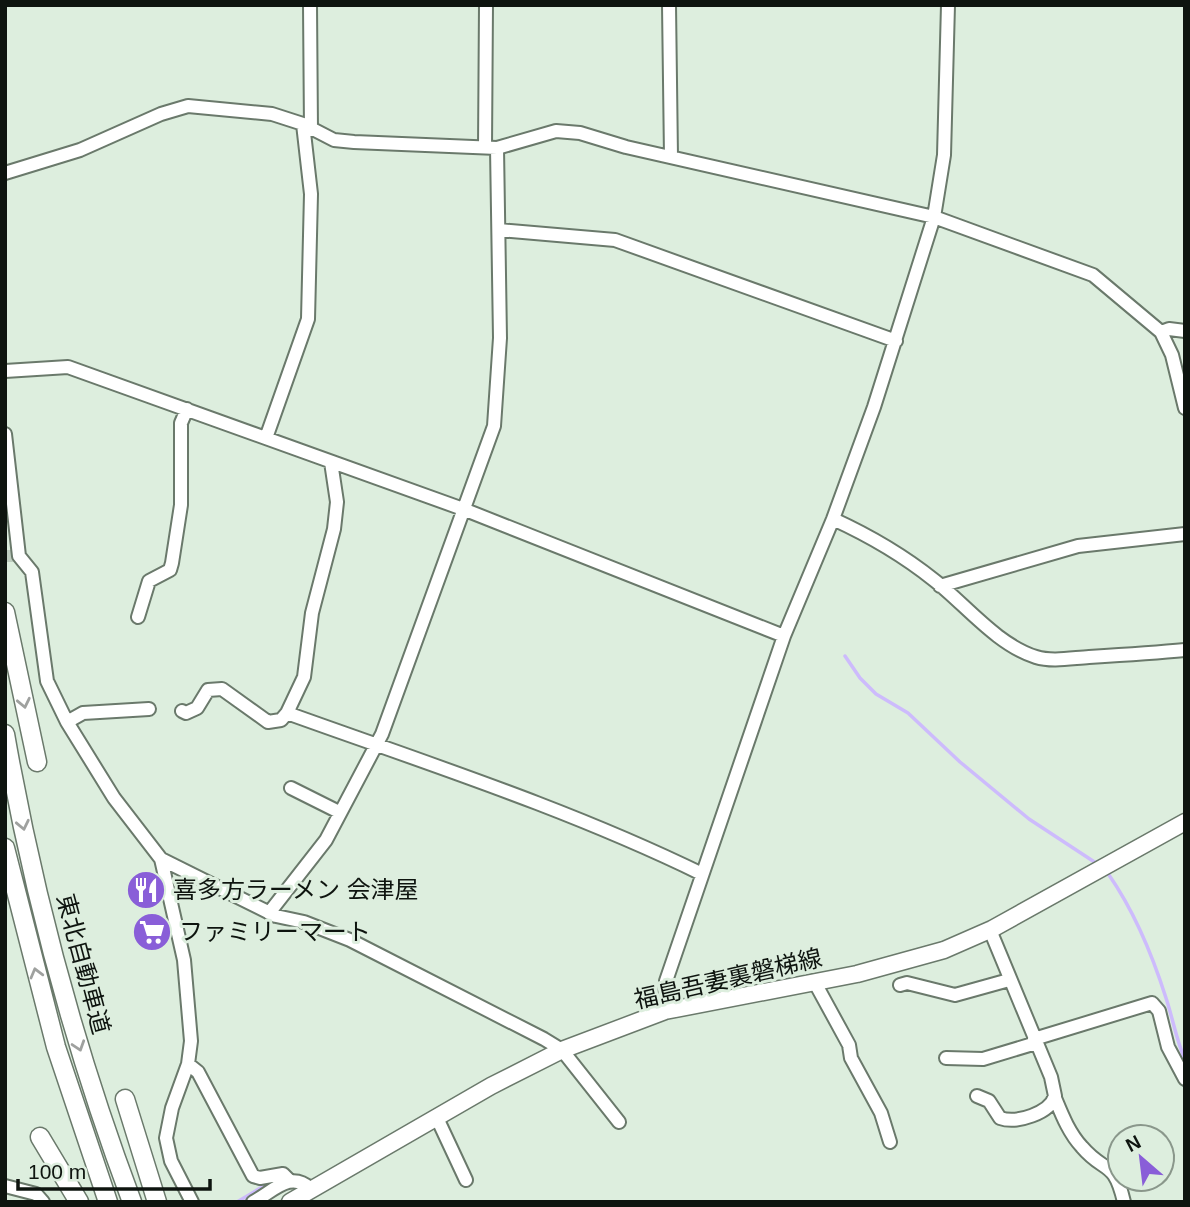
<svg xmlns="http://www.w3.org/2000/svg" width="1190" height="1207" viewBox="0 0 1190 1207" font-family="Arial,'Noto Sans JP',sans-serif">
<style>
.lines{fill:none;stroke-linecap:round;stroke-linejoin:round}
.stream{stroke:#cdbbfc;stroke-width:3.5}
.minor-tunnel{stroke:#becdbf;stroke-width:12;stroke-dasharray:12 6;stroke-linecap:butt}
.minor-casing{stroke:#6a796b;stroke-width:16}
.major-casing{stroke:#6a796b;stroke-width:19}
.highway-casing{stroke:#6a796b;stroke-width:21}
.minor{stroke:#fff;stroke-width:12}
.major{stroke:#fff;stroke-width:16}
.highway{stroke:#fff;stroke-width:18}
.oneway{stroke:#9fa19f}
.labels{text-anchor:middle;stroke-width:6;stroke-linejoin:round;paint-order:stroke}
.poi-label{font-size:24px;fill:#0e140f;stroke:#ddeede;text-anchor:start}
.street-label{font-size:24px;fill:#0e140f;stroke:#ddeede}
</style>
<rect width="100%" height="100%" fill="#ddeede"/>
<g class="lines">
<path class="stream" d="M 845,656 L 860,678 L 876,694 L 908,713 L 960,762 L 1029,819 L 1096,863
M 1109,875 C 1134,911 1153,957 1166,998 C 1173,1019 1176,1039 1185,1060
M 237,1202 L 274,1180"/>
<path class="minor-tunnel" d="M 5,556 L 13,556"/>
<g class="minor-casing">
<path id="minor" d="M 310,5 L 311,130
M 669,5 L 671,157
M 485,147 L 486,5
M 5,173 L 80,150 L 161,114 L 188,106 L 272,114 L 303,124 L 334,140 L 354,142 L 497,148 L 556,131 L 580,133 L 626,147 L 934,217 L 1093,275 L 1161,332 L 1172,355 L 1185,408
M 499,230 L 615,240 L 896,341
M 1161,332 L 1169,329 L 1185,331
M 5,371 L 68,367 L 463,509 L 784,636
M 5,434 L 19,556 L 32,572 L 47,681 L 67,722 L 114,798 L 161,859 L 276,916 L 304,922 L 350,940 L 544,1039 L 562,1050 L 619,1122
M 266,438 L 308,319 L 311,194 L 303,124
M 833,519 C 868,535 904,556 934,580 C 965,604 997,645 1036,657 C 1052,662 1072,658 1089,657 C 1121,655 1153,653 1185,650
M 940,586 L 1078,546 L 1185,534
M 138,617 L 149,581 L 170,570 L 172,563 L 181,505 L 181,423 L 187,409
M 182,711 L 186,713 L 197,708 L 208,690 L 222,689 L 268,722 L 281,720 L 287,713 C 426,763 569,809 702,874
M 287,713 L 304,677 L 312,613 L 334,529 L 337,502 L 331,462
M 67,722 L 83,713 L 149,709
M 291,788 L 339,812
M 161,859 L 184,960 L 191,1041 L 188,1064 L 172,1108 L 166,1138 L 171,1161 L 192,1202
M 269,913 L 326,840 L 382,734 L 494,426 L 500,338 L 497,148
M 814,981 L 849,1045 L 851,1058 L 881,1113 L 890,1142
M 900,985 L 907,983 L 955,995 L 1009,980
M 665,1011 L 666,981 L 784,636 L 833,519 L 874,407 L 934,217 L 944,155 L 948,5
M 1034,1039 L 1152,1003 L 1159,1011 L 1168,1047 L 1185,1079
M 946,1058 L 983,1059 L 1036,1043
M 188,1064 L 198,1072 L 253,1176 L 260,1178 L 283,1174 L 290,1181
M 977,1096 L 989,1101 L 1000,1118 C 1017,1124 1050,1113 1055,1096 L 1051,1077 L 990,930
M 1055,1098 C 1062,1115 1069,1133 1082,1147 C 1105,1174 1114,1159 1124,1202
M 437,1118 L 466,1180
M 5,1186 L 36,1194 L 43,1202
M 253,1202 C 274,1191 290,1170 311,1189"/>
</g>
<g class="major-casing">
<path id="major" d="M 290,1202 L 491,1086 L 562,1050 L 665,1011 L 857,974 L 944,950 L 992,929 L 1185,822"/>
</g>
<g class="highway-casing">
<path id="highway" d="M 5,612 L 37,762
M 5,734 C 33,894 75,1050 132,1202
M 5,848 L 56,1047 L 108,1202
M 125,1099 L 157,1202
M 40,1137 L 79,1202"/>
</g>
<use href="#minor" class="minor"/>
<use href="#major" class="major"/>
<use href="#highway" class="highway"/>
</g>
<defs><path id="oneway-chevron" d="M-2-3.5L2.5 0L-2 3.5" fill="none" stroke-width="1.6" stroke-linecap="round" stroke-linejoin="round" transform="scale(1.75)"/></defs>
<g class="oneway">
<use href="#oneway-chevron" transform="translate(24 703) rotate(78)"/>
<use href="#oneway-chevron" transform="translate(23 825) rotate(78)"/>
<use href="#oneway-chevron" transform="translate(36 973) rotate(-105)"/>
<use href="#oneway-chevron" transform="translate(79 1046) rotate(72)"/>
</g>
<defs>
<g id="restaurant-disc" transform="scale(2.0125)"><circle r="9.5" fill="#895ed8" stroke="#ddeede"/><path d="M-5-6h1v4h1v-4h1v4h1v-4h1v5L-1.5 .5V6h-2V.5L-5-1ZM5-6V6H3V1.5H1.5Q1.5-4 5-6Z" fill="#fff"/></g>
<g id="supermarket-disc" transform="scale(2.0125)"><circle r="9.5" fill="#895ed8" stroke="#ddeede"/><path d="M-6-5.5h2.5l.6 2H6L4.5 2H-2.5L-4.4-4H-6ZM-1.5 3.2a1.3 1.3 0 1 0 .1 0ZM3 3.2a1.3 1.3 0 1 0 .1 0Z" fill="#fff"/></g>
</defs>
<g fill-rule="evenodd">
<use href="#restaurant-disc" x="146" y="890"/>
<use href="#supermarket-disc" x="152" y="932"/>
</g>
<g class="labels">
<g class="poi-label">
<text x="173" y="898">喜多方ラーメン 会津屋</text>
<text x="179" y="940">ファミリーマート</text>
</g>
<g class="street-label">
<text transform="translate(83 964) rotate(75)" y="8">東北自動車道</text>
<text transform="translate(728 979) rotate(-13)" y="8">福島吾妻裏磐梯線</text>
</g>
</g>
<rect width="1190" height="1207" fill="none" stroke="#0e140f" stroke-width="14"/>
<g transform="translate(1141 1158) rotate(332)"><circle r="33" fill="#ddeede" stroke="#8a978b" stroke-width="2"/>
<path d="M0-5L12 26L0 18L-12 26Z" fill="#895ed8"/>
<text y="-10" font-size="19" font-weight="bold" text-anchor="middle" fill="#0e140f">N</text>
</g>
<path d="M18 1179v10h192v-10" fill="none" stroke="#0e140f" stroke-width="3.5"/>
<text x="28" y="1179" font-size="21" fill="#0e140f" stroke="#ddeede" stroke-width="5" paint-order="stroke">100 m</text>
</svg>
